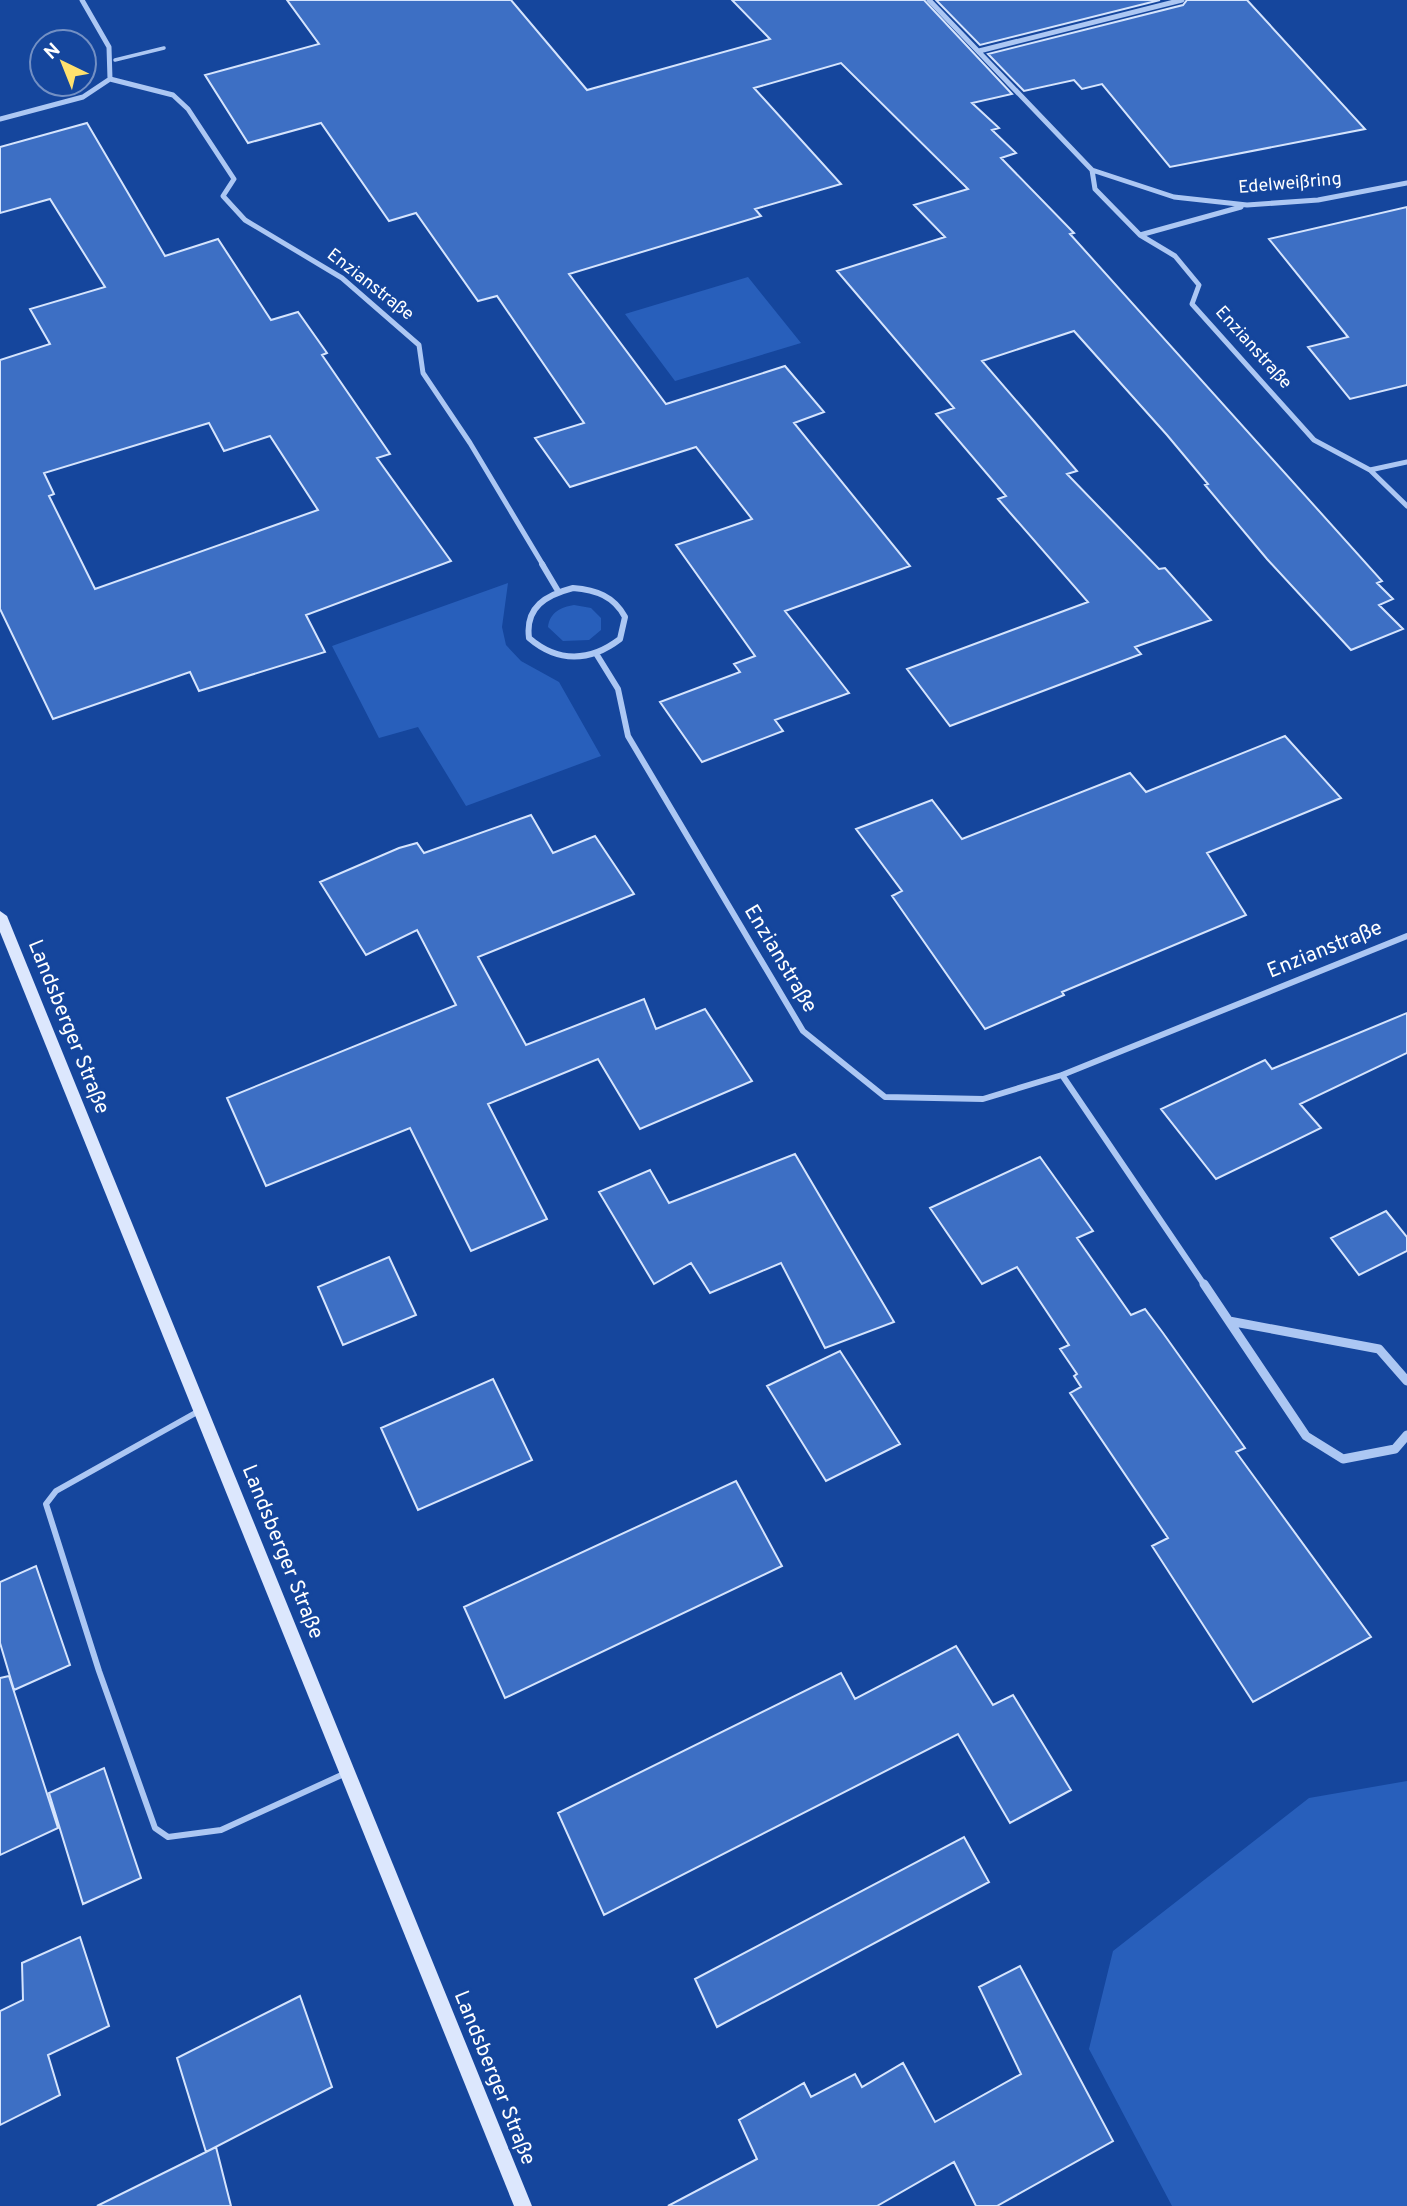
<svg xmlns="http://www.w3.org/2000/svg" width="1407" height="2206" viewBox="0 0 1407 2206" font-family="Overpass,sans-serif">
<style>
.green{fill:#285fbb}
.building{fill:#3d6fc4;stroke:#d5e4fd;stroke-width:2;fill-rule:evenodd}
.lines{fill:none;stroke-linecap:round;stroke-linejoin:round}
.lane-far1{stroke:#acc7f3;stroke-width:3.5}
.lane{stroke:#acc7f3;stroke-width:6}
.street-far2{stroke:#acc7f3;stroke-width:5}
.street-far1{stroke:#acc7f3;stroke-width:6}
.street{stroke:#acc7f3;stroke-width:9}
.secondary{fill:#dce7fd;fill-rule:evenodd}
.labels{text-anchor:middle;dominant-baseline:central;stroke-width:6;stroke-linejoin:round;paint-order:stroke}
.far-street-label{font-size:18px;fill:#fff;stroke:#15469d}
.street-label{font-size:21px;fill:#fff;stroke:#15469d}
</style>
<rect width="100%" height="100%" fill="#15469d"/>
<path class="green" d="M748,277L801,343L675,381L625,314Z
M508,583L502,627L506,645L521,661L559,682L601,756L466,806L418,727L379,738L332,646Z
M574,605L591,608L601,618V630L589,640L563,641L548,627C550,612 561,607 574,605Z
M1407,1781V2206H1172L1089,2049L1113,1951L1309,1798Z"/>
<path class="building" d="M287,0H511L587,90L770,39L732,0H924L1012,94L972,103L999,128L992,130L1016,153L1001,158L1074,233L1070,234L1382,581L1377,583L1393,599L1379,605L1403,629L1351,650L1267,559L1205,485L1208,484L1167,435L1074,331L982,361L1077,471L1067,474L1159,569L1165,568L1211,620L1135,647L1141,654L950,726L907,669L1088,602L998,499L1006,496L936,414L954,408L837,271L945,237L914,205L968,189L841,63L754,88L841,184L755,209L761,216L569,274L666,404L785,366L824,412L794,423L910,566L785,611L849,693L775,720L783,731L702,762L660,702L740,672L734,664L755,656L676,545L752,519L696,447L570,487L535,438L584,423L497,296L478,301L416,213L389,221L321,123L248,143L205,75L319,44Z
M936,0H1160L980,45Z
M1187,0H1247L1365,129L1170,167L1102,84L1082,89L1074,80L1024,91L988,54L1183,5Z
M87,123L165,256L218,239L271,320L298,312L327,353L322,355L390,454L377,458L451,561L306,615L325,652L199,691L190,672L53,719L0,609V360L50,344L30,309L105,287L50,199L0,213V147ZM209,423L224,451L270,436L318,510L95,589L49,496L54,494L44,473Z
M1407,207V385L1350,399L1308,347L1348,337L1269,239Z
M1285,736L1341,798L1207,853L1246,915L1062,992L1064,995L985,1029L892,896L902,891L856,829L932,800L962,839L1130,773L1146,792Z
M531,815L553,853L595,836L634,894L478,957L526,1045L644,999L656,1029L705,1009L752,1081L640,1129L598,1059L488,1104L547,1219L471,1251L410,1128L266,1186L227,1098L456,1005L417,930L366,955L320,882L399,848L417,843L424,853Z
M1407,1013V1053L1300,1104L1321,1128L1216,1179L1161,1109L1265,1060L1272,1069Z
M795,1154L894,1322L825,1348L781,1263L710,1293L691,1263L654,1284L599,1192L650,1170L669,1203Z
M1040,1157L1093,1231L1077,1238L1131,1315L1145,1309L1163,1333L1245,1448L1236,1452L1371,1637L1253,1702L1152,1546L1168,1538L1070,1393L1081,1387L1074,1376L1077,1374L1060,1349L1069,1345L1017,1267L982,1284L930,1208Z
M1386,1211L1407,1237V1251L1359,1275L1331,1238Z
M389,1257L416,1315L343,1345L318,1287Z
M840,1351L900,1444L826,1481L767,1386Z
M493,1379L532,1460L418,1510L381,1428Z
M736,1481L782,1566L505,1698L464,1607Z
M36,1566L70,1665L14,1690L0,1643V1582Z
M956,1646L993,1705L1013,1695L1071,1790L1010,1823L958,1734L604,1915L558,1813L841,1673L855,1699Z
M9,1676L58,1828L0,1855V1678Z
M104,1768L141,1878L83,1904L49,1793Z
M964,1837L989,1882L717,2027L695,1979Z
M80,1937L109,2026L48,2055L60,2095L0,2125V2011L23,2000L22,1963Z
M1020,1966L1113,2141L997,2206H976L954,2162L877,2206H668L757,2159L739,2120L804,2083L811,2097L855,2074L862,2087L903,2063L935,2122L1021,2074L979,1987Z
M300,1996L332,2087L206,2152L177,2058Z
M216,2147L231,2206H97L206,2152Z"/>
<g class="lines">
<path class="lane-far1" d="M115,60L164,48"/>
<path class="lane" d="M199,1411L56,1491L46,1504L99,1671L155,1828L168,1837L221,1830L346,1773"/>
<path class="street-far2" d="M929,0L1092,170L1174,197L1247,205L1318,200L1407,183
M979,51L1182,0
M110,79L173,95L188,109L234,179L223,196L245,220L342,278L419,345L423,373L470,443L543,565
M0,119L83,97L110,79L109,47L82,0
M1092,170L1095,189L1140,235L1241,207
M1140,235L1175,256L1199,285L1192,304L1314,440L1370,470L1407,506
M1370,470L1407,462"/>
<path class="street-far1" d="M542,564L558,591
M573,588C596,590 614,596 625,617L620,639C590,662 558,663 529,638C525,607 546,595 573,588Z
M597,655L618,689L628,736L803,1031L885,1097L983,1099L1062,1075L1407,936
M1062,1075L1205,1286"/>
<path class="street" d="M1204,1284L1306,1436L1343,1459L1395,1449L1407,1435
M1229,1321L1379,1349L1407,1381"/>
<path class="secondary" d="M0,911L7,916L532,2206H514L0,932Z"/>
</g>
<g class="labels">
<g class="far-street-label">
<text transform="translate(1290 184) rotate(-5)">Edelweißring</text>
<text transform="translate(370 285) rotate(38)">Enzianstraße</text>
<text transform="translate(1253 348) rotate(48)">Enzianstraße</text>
</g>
<g class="street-label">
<text transform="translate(1325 950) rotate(-22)">Enzianstraße</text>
<text transform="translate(780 959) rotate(59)">Enzianstraße</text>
<text transform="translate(68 1027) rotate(68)">Landsberger Straße</text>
<text transform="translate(282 1552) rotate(68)">Landsberger Straße</text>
<text transform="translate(494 2078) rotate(68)">Landsberger Straße</text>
</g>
</g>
<g transform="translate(63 63) rotate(317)"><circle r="33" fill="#15469d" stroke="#7390c4" stroke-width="2"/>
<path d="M0-5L12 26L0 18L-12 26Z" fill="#ffe16e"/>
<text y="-10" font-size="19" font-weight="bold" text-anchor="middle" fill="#ffffff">N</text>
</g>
</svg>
